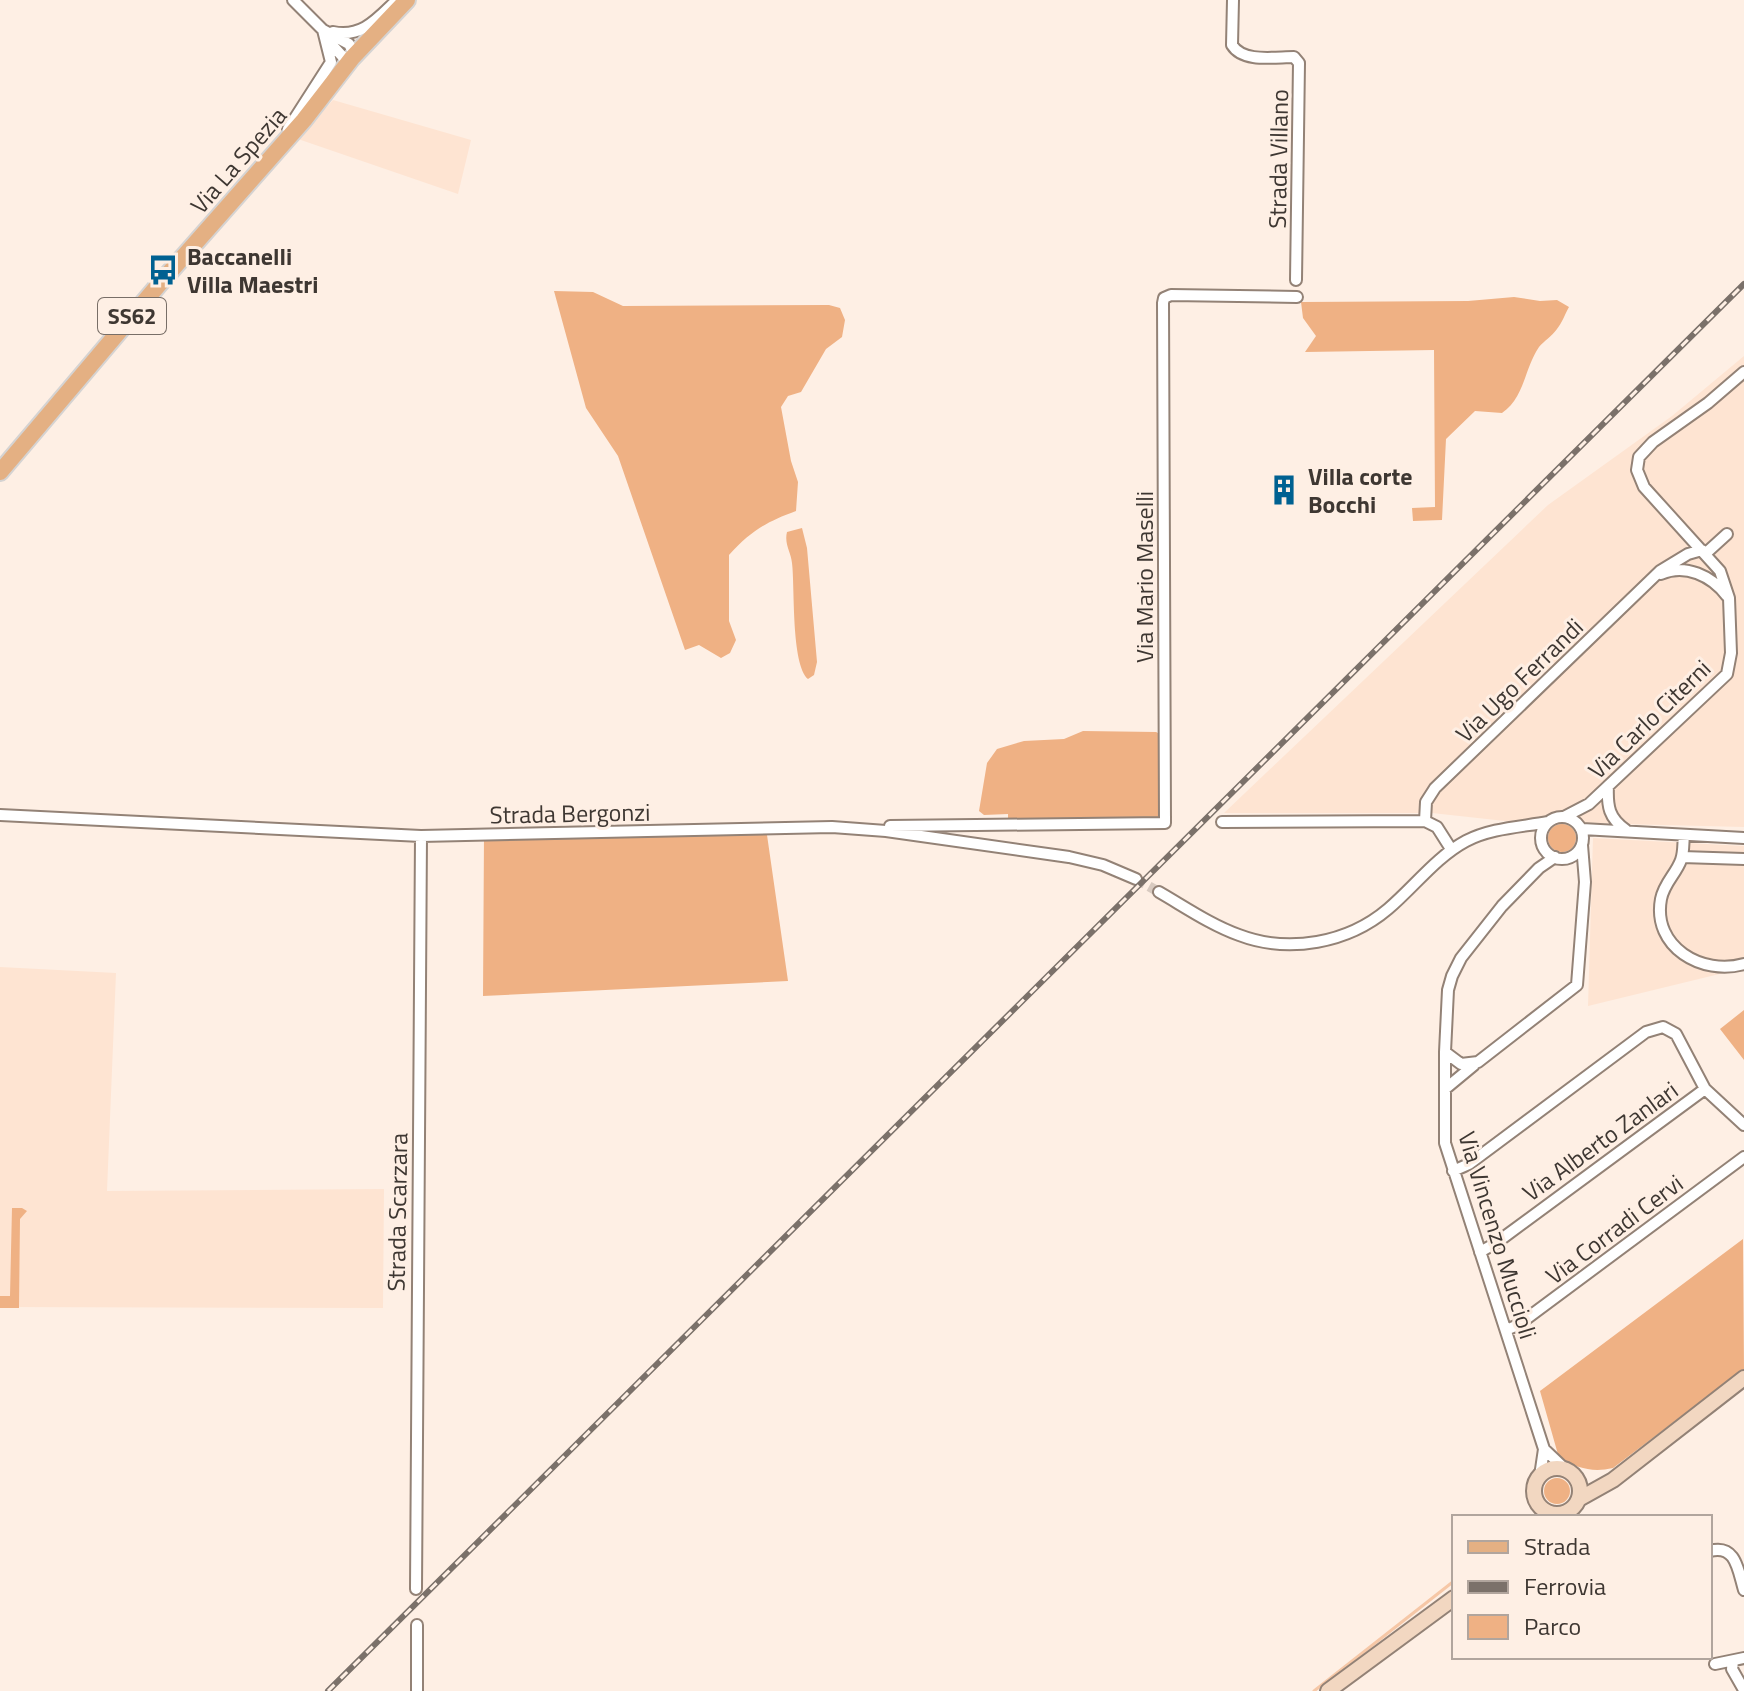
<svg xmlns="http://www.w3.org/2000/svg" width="1744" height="1691" viewBox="0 0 1744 1691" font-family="'Titillium Web',sans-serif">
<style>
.built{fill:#fee4d2}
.green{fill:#efb184}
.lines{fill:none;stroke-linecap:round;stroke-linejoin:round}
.stream{stroke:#f6c7a6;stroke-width:3}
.street-tunnel{stroke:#d8cac0;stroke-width:10;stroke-dasharray:10 5;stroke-linecap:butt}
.street-casing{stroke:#938276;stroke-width:14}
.secondary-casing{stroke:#938276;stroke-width:18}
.primary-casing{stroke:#d5d3d2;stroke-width:20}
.street{stroke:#fff;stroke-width:10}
.secondary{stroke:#f2d7c1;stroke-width:14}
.primary{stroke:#e4b083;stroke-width:16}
.rail-casing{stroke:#7b716a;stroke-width:6}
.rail{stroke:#feefe4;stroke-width:3;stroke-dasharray:9;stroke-linecap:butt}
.labels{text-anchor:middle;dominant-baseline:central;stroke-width:6;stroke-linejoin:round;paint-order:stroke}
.shield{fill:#feefe4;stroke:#786e67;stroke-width:2}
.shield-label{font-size:22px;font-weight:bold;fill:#3e3732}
.street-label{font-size:24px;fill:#3e3732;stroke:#feefe4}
.poi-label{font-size:24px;font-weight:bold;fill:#3e3732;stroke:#feefe4;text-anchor:start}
</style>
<rect width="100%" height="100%" fill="#feefe4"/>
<path class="built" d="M333,100L471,140L458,194L298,139Z
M1744,356V827L1505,821L1432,813H1224L1548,505L1672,416Z
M1593,838L1744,846V968L1588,1006Z
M0,967L116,973L107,1191L384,1189L383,1308L0,1307Z"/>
<path class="green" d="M554,291L593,292L623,306L829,305L840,308L845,320L842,337L826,349L801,392L788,396L781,407L791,461L798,482L796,511C766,522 751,531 729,555V621L736,640L730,653L721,658L699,645L685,650L618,456L586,408Z
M1514,297L1540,301L1557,300L1569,307C1565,314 1562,323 1557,329C1552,336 1544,341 1539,347C1524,369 1525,397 1502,413L1475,411L1446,439L1442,520L1413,521L1412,508L1435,507L1434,350L1305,352L1316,336L1303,318L1301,302L1468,301Z
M802,528L807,548L817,662L814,675L808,679C791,664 795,587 792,563C791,552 784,544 787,532Z
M1083,731L1156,732L1162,735V820L1008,821V814L984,815L979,811L987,763L997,749L1024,741L1064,739Z
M1548 838a14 14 0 1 1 28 0a14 14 0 1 1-28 0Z
M766,828L788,981L483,996L484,835Z
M1744,1010V1060L1720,1029Z
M12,1208H22L27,1211L20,1219L19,1308H0V1296H10Z
M1743,1239L1744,1369L1613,1468C1592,1473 1578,1468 1559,1458L1540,1391Z
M1544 1491a13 13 0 1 1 26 0a13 13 0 1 1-26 0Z"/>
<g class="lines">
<path class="stream" d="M1314,1691L1454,1581"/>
<path class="street-tunnel" d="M1136,879L1159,892"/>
<g class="street-casing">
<path id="street" d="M293,0L323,30L349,44L353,52L352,58L343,57L331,44
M1233,0L1232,45C1243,63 1275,57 1294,57L1299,63L1296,280
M333,32C362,38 377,19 397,0
M288,129L331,62L323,30
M1705,554L1727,534
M1661,574C1685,563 1712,576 1727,596
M1608,786C1607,807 1609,818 1626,830
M0,815L421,836L832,827L886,831L1069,857L1103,865L1136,879
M1564,817L1589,804L1727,674L1731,653L1729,598L1720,571L1644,487L1637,470L1639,457L1653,442L1708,403L1744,372
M1541 838a21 21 0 1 1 42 0a21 21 0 1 1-42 0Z
M1425,821L1426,802L1435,788L1660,571L1688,554L1702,550
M1222,822L1425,821L1437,827L1451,849
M890,826L1165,823L1163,303L1164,298L1171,295L1297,297
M1582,829L1744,838
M1684,835C1683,843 1684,852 1681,860C1676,874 1664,883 1661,899C1652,947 1702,976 1744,964
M1682,857L1744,859
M1159,892C1185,907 1211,925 1239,935C1289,954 1348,943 1388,909C1414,887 1436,857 1466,841C1491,828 1521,827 1548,822
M1445,1052L1461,1064L1478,1062L1577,985L1585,882L1582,845
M1445,1089L1474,1065
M1453,1171L1469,1164L1646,1032L1663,1027L1676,1034L1705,1089L1744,1125
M1480,1252L1496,1243L1705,1089
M1506,1330L1518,1325L1744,1157
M1544,1449L1445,1143V1052L1448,990L1452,976L1461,958L1502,906L1539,868L1555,857
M1540,1476L1544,1449L1565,1469
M1710,1551C1736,1544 1738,1570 1744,1590
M416,1589L421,836
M417,1625V1691
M1733,1662L1732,1669L1744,1690
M1715,1664L1744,1658"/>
</g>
<g class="secondary-casing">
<path id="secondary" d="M1534 1491a23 23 0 1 1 46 0a23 23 0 1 1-46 0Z
M1579,1499L1613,1480L1744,1378
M1328,1691L1454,1598"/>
</g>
<g class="primary-casing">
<path id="primary" d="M0,472L161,282L304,120L352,58L407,0"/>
</g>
<use href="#street" class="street"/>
<use href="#secondary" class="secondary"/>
<use href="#primary" class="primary"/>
<g class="rail-casing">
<path id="rail" d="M328,1691L1744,284"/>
</g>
<use href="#rail" class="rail"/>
</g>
<defs>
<g id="bus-bare" transform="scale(2.4)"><path d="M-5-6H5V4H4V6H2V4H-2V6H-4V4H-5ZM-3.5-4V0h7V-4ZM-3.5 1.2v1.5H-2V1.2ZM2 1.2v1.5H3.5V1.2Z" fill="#006191" stroke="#feefe4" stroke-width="2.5" paint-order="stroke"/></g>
<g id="building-bare" transform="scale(2.4)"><path d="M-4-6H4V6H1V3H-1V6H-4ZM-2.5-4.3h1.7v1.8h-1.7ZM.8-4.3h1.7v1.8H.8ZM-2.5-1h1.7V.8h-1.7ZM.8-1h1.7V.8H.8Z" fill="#006191" stroke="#feefe4" stroke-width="2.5" paint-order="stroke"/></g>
</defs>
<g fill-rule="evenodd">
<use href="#bus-bare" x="163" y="270"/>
<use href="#building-bare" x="1284" y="490"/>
</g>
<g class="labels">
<rect class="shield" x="98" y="298" width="68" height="36" rx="6"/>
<g class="shield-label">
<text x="132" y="316">SS62</text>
</g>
<g class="street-label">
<text transform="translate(1278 159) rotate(-89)">Strada Villano</text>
<text transform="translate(238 160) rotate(-49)">Via La Spezia</text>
<text transform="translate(1144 577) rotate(-90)">Via Mario Maselli</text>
<text transform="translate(1519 680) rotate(-44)">Via Ugo Ferrandi</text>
<text transform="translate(1649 719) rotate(-44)">Via Carlo Citerni</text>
<text transform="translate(570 813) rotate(-1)">Strada Bergonzi</text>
<text transform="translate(1600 1141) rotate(-36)">Via Alberto Zanlari</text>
<text transform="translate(397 1212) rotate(-89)">Strada Scarzara</text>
<text transform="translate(1614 1229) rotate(-37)">Via Corradi Cervi</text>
<text transform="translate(1498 1235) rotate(73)">Via Vincenzo Muccioli</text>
</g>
<g class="poi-label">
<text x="187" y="256">Baccanelli<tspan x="187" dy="28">Villa Maestri</tspan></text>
<text x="1308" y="476">Villa corte<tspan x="1308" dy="28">Bocchi</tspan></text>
</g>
</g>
<rect x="1452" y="1515" width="260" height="144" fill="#feefe4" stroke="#b1a59d" stroke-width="2"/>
<rect x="1468" y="1541" width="40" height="12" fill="#e4b083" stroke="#b1a59d" stroke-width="2"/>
<text x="1524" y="1555" font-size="24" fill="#3e3732">Strada</text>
<rect x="1468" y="1581" width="40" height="12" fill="#7b716a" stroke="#b1a59d" stroke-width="2"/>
<text x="1524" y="1595" font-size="24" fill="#3e3732">Ferrovia</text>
<rect x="1468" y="1615" width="40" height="24" fill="#efb184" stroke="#b1a59d" stroke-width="2"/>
<text x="1524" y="1635" font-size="24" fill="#3e3732">Parco</text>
</svg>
